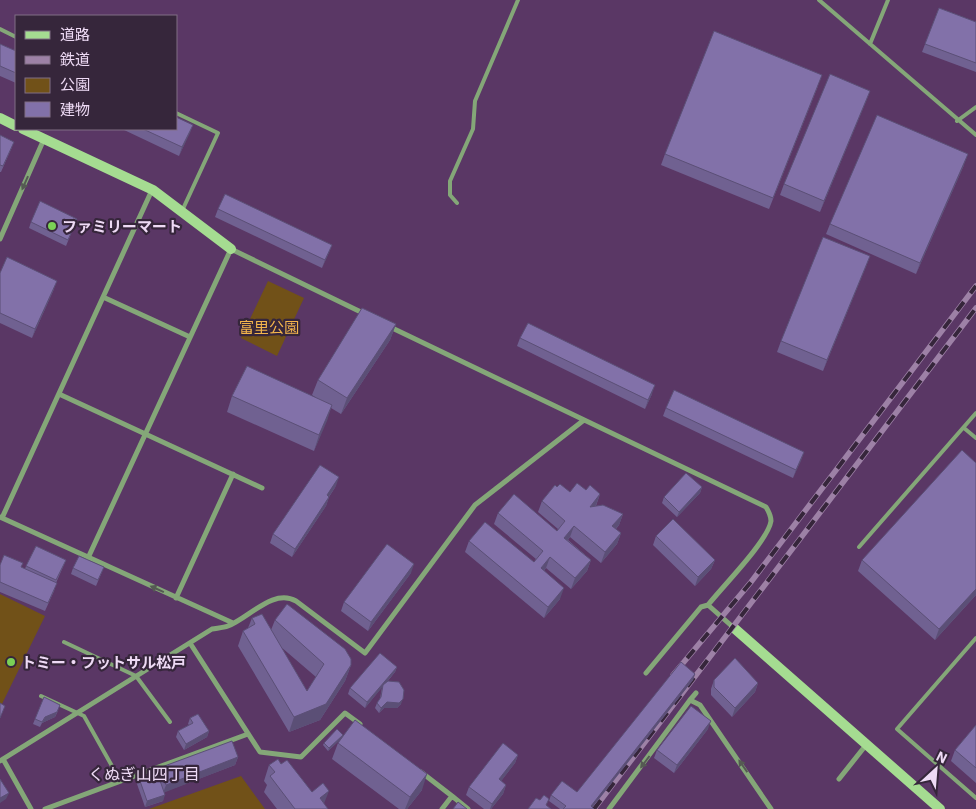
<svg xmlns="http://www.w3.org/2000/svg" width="976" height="809" viewBox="0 0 976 809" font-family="'IBM Plex Sans','Noto Sans JP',sans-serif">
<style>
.green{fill:#715118}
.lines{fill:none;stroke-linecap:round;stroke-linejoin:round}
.lane{stroke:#84a778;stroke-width:4}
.street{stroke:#84a778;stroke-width:5}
.secondary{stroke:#a5dc91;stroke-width:10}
.rail-casing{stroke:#9d81a6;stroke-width:5.5}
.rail{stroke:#36263b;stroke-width:4;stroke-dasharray:11;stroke-linecap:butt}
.wall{fill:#706191;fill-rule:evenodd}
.shaded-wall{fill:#5b4f76}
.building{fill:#8271a9;stroke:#5b4f76}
.oneway{fill:#555a53}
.poi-dot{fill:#7ad156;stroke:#36263b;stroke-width:2}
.labels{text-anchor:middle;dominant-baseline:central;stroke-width:4.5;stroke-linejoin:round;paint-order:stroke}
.poi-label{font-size:15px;font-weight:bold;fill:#eedaf5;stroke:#36263b;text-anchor:start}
.park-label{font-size:15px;fill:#f3b54c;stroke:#36263b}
.neighbourhood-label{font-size:16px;fill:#eedaf5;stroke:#36263b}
</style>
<rect width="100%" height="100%" fill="#5a3765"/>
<path class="green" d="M268,281L304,298L277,356L241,338Z
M0,594L45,616L0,708Z
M241,776L265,809H149Z"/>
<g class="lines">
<path class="lane" d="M819,0L976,135
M0,29L16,37
M870,44L888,0
M176,113L218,133L182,211
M957,121L976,107
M457,203L450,195V181L473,129L475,101L518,0
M964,428L976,438
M859,547L976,413
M976,638L897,729L976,798
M64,642L136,676L170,722
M41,696L84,716L117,775"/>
<path class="street" d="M0,239L44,139
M103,297L190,337
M388,326L766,507C769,512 771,516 771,521C768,541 722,587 708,605L734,628
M59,394L262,488
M0,517L233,623
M2,518L152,190
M88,558L231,249L365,314
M176,598L233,474
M190,643L260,752L301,757L345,713L360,724
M646,673L701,607L708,605
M690,700L696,693
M3,759L31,809
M0,761L212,629C217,628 223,628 228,626C249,618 273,588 296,601L365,653L475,505L584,420
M421,772L452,796L442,809
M839,779L866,745
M452,796L468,809
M45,809L248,734
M609,809L690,700L700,705L771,809"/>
<path class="secondary" d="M0,118L16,126
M23,129L153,190L231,249
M734,628L940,809"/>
<g class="rail-casing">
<path id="rail" d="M673,675L751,582L976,286
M594,809L976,308"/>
</g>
<use href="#rail" class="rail"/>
</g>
<path class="wall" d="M939,8L976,22V72L922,52Z
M0,44L16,51V83L0,76Z
M818,86L769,209L661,165L665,154Z
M870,91L820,212L780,195L784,184Z
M193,125L179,156L122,129H176Z
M0,135L12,147L1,172H0Z
M964,165L916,274L826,234L830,224Z
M218,209L332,245L322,268L215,217Z
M77,219L66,246L29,228L31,222Z
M870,256L823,371L777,352L781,341Z
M0,273L54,289L32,338L0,323Z
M396,324L390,340L341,414L331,408L314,451L227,412L232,396L315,397L312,395L318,380Z
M520,338L652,394L645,409L517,346Z
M666,408L804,452L793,478L663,416Z
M336,486L329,497L326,506L292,557L270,543L273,534Z
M557,487L570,492L586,490L600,494L596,506L623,514L619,525L616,529L621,533L617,544L601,563L570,537L568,540L591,560L587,571L571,589L546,568L544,571L560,599L544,618L465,552L469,541L534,562L536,559L494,524L498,513L557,531L558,529L538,512L542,501Z
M702,487L700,493L677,517L662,503L664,497Z
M656,536L715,560L711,569L695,586L653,545Z
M66,560L56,583L54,591L45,611L0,592V565L21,567L25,569L26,566Z
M862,560L976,595L935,640L858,571Z
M104,567L96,586L71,574L73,568Z
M411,573L368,631L341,611L344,602Z
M252,618L271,630L275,620L351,665L345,681L320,720L289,732L238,646L243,631L248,628ZM281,647L316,677L307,691Z
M397,667L395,672L387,682L401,704L397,708H384L379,713L375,708L377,703L380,699L382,687L365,708L348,694L350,688Z
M695,674L693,680L592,808L594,809H560L549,801L551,795L577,792Z
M714,680L758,683L755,692L732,717L711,695V689Z
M58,711L55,717L42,723L40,727L33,724L35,719Z
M190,718L209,731L207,737L184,750L176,737L178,731L189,725L188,724Z
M976,725V783L951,761L955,750Z
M708,729L674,773L654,758L657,750Z
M343,735L342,738L328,751L323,745L324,743Z
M338,743L422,790L407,809H399L332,759Z
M518,755L515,763L501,781L506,785L503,794L491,809H484L466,795L469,787Z
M238,757L235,765L164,792L163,801L145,807L137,784L139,778L157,773L159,768Z
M281,764L324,804L328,809H277L264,792L267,785L264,781L269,765Z"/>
<path class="shaded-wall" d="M870,91L866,102L820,212L824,201Z
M193,125L190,133L179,156L182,147Z
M968,154L964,165L916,274L920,263Z
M332,245L329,253L322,268L325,260Z
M870,256L866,267L823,371L827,360Z
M57,281L54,289L32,338L35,329Z
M396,324L390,340L341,414L347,398Z
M655,385L652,394L645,409L648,400Z
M332,405L327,421L314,451L319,435Z
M804,452L801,461L793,478L796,470Z
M339,477L336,486L324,504L327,495Z
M702,487L700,493L677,517L679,512Z
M600,494L596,505L586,518L590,507Z
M329,497L326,506L292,557L295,549Z
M623,514L619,525L608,537L612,526Z
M574,526L570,537L560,549L564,538Z
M621,533L617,544L601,563L605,552Z
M550,557L546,568L537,579L541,568Z
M591,560L587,571L571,589L575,578Z
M715,560L711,569L695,586L698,577Z
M414,564L411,573L368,631L371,622Z
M564,588L560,599L544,618L548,607Z
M976,589V595L935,640L939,629Z
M351,665L345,681L320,720L289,732L294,717Z
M397,667L395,672L365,708L367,702Z
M695,674L693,680L591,809V806Z
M758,683L755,692L732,717L735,708Z
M403,699L401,704L397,708H384L379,713L381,708L387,702Z
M60,705L55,717L42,723L40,727L45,717Z
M711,721L708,729L674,773L677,765Z
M209,731L207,737L184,750L186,744Z
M343,735L342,738L328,751L329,748Z
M518,755L515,763L496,788L499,779Z
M238,757L235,765L163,793L166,785Z
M427,774L422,790L407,809H405L410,797Z
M506,785L503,794L491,809H490L492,804Z
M329,791L323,806L320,798Z
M9,793L6,799L0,803V798Z
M165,795L163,801L145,807L147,801Z"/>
<path class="building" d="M939,8L976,22V63L925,44Z
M714,31L822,75L773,198L665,154Z
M0,44L16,51V73L0,66Z
M830,74L870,91L824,201L784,184Z
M877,115L968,154L920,263L830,224Z
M176,117L193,125L182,147L143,129H176Z
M0,135L14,142L3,166L0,165Z
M225,194L332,245L325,260L218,209Z
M40,201L77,219L68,240L31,222Z
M823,237L870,256L827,360L781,341Z
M7,257L57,281L35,329L0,313V273Z
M362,308L396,324L347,398L318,380Z
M528,323L655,385L648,400L520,338Z
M247,366L332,405L319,435L232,396Z
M674,390L804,452L796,470L666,408Z
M962,450L976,463V589L939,629L862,560Z
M320,465L339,477L327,495L329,497L295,549L273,534Z
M686,473L702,487L679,512L664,497Z
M577,483L586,490L590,485L600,494L590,507L603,505L623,514L612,526L621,533L605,552L574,526L564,538L591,560L575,578L550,557L541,568L564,588L548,607L469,541L485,522L534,562L543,551L498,513L514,494L557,531L565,521L542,501L555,485L557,487L560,484L570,492Z
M673,519L715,560L698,577L656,536Z
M387,544L414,564L371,622L344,602Z
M36,546L66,560L56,580L26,566Z
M4,555L23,563L21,567L57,583L48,603L0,582V565Z
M79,556L104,567L98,580L73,568Z
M287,604L345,649L351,659V665L326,704L294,717L243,631L255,624L252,618L262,614L307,691L324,664L275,620Z
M380,653L397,667L367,702L350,688Z
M735,658L758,683L735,708L714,687V680Z
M681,662L695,674L591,806L594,809H563L566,806L551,795L562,781L577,792Z
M388,681L399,682L404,690L403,699L399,703L387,702L381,708L377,703L381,697L383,685Z
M44,697L60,705L57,712L45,717L42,722L35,719Z
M0,703L5,706L0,718Z
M691,706L711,721L677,765L657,750Z
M198,714L209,731L186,744L178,731L193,723L190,718Z
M355,720L427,774L410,797L338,743Z
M976,725V768L955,750Z
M337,729L343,735L329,748L324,743Z
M232,741L238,757L166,785L159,768Z
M503,743L518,755L499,779L506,785L492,804L469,787Z
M278,759L281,764L287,760L312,792L323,783L329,791L320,798L328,809H295L270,776L275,772L269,765Z
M157,772L165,795L147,801L139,778Z
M0,779L9,793L0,798Z
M544,795L549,799L546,805L551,809H528L536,798L540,800Z
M458,802L467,809H453Z"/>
<defs><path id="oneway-solid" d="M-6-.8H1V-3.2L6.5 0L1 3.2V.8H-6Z" transform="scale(1.25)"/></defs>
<g class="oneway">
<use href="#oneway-solid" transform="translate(25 183) rotate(114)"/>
<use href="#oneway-solid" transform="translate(157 589) rotate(-156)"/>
<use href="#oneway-solid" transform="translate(645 762) rotate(127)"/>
<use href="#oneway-solid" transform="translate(743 766) rotate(-125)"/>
</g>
<g class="poi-dot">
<circle cx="52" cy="226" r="5"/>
<circle cx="11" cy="662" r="5"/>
</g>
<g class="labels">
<g class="poi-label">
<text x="62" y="226">ファミリーマート</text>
<text x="21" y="662">トミー・フットサル松戸</text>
</g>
<g class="park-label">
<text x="269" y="327">富里公園</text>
</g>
<g class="neighbourhood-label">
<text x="144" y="774">くぬぎ山四丁目</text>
</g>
</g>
<rect x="15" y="15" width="162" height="115" fill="#36263b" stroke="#806e85"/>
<rect x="25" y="31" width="25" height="8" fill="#a5dc91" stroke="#806e85"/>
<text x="60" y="40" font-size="15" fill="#eedaf5">道路</text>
<rect x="25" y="56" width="25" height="8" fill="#9d81a6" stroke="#806e85"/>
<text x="60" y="65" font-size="15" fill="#eedaf5">鉄道</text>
<rect x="25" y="78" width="25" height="15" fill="#715118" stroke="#806e85"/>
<text x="60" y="90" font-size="15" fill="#eedaf5">公園</text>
<rect x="25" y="102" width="25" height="15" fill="#8271a9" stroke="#806e85"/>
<text x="60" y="115" font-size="15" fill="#eedaf5">建物</text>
<g transform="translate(936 769) rotate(26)" stroke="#36263b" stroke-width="4" paint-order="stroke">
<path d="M0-4L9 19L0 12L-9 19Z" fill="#eedaf5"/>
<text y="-8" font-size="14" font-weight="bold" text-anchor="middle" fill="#eedaf5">N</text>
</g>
</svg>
